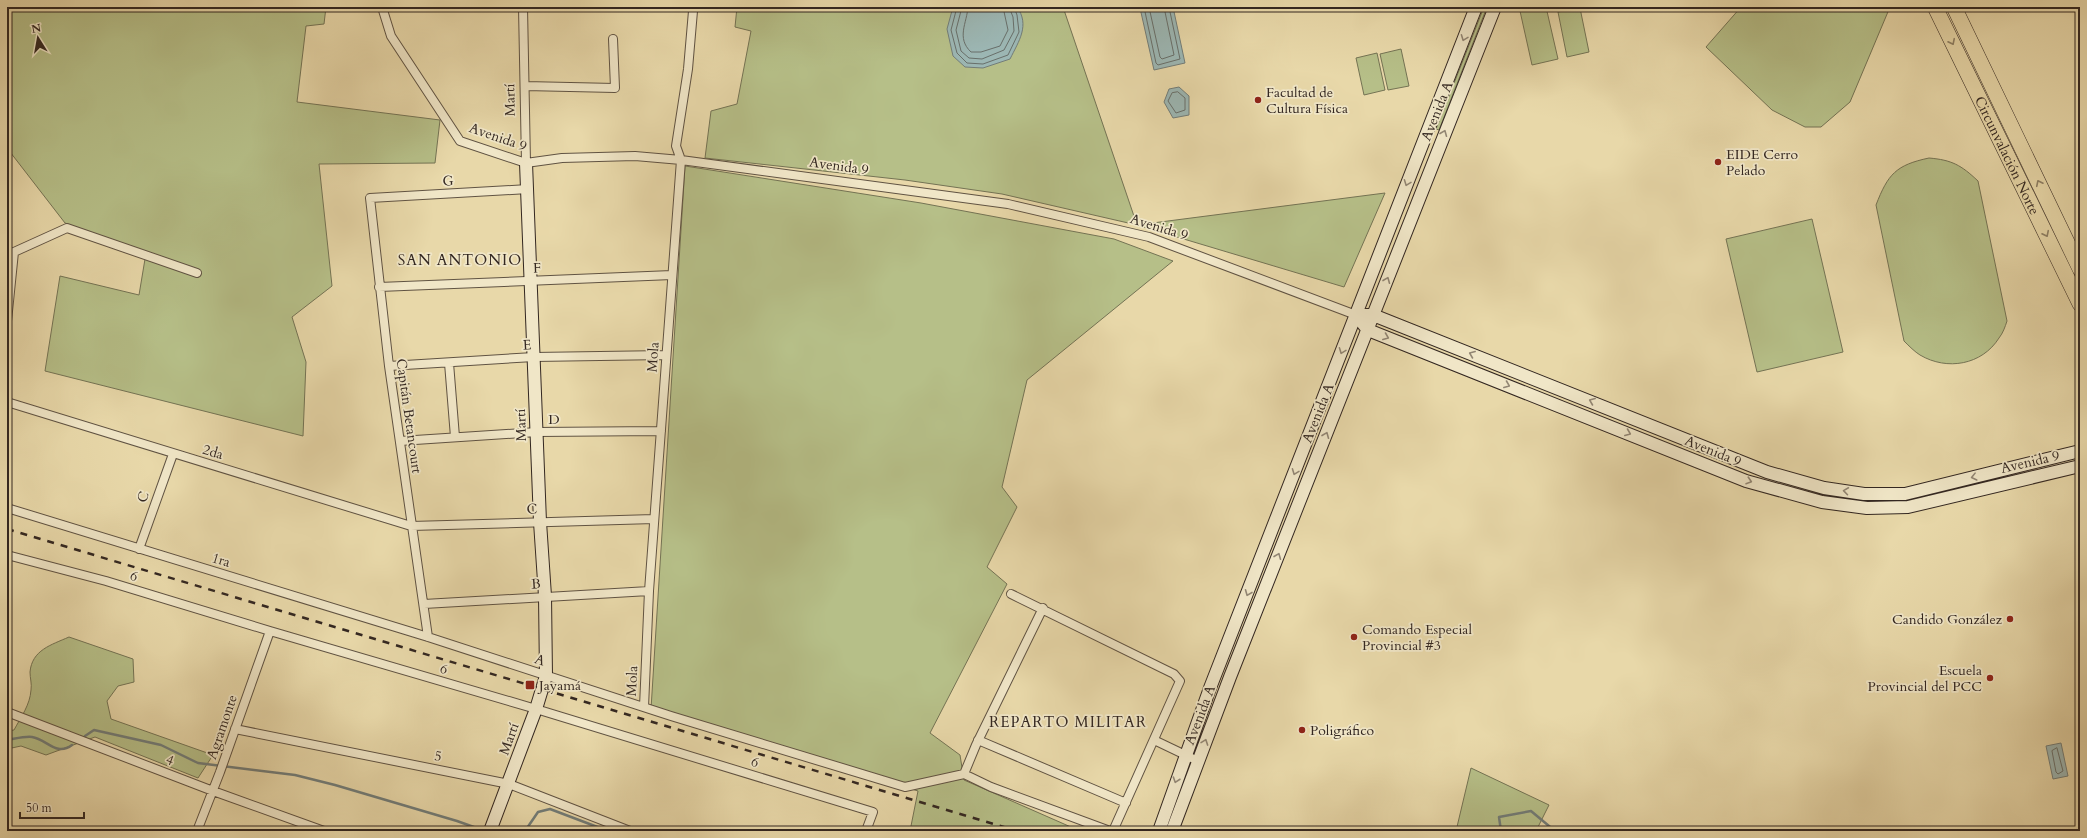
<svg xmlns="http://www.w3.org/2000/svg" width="2087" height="838" viewBox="0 0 2087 838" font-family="Cardo,serif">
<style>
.green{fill:#b6bf88;stroke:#747354}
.water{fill:#9cb7b4;stroke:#727d79}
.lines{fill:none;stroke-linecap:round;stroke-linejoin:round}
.shore{stroke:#686f6a;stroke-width:1}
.stream{stroke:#727d79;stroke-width:2.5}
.street-casing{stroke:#605343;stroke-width:10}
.secondary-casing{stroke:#332721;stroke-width:14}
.highway-casing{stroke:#332721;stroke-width:16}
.street{stroke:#f0e6c7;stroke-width:8}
.secondary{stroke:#f0e6c7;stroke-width:12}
.highway{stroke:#e8d8a9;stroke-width:15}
.rail{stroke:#332721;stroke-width:2.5;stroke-dasharray:7 7;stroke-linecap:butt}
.oneway{stroke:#928674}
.oneway2{stroke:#8e8065}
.poi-dot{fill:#8f2418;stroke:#f0e6c7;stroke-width:1.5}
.labels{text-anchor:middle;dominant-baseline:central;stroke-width:3.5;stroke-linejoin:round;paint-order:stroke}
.poi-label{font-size:14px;fill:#332721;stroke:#f0e6c7;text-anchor:start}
.street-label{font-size:14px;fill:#332721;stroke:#f0e6c7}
.neighbourhood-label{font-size:15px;letter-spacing:1px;fill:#332721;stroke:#f0e6c7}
</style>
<rect width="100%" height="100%" fill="#e8d8a9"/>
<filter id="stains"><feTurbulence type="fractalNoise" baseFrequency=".005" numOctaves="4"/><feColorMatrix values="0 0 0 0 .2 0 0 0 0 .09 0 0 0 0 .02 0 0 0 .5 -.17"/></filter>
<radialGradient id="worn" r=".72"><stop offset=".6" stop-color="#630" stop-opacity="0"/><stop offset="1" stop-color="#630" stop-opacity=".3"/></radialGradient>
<path class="green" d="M7,7H326L324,24L306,26L297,102L440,120L435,163L319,164L332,286L292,317L306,362L303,436L45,371L60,276L139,295L146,253L65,223L7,148Z
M737,7H1063L1137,225L1385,193L1344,287L1137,225L1002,194L905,180L705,158L711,111L737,104L751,31L735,27Z
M1484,7H1487L1439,130L1436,129Z
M1538,7H1546L1558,59L1532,65L1520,11Z
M1741,7H1890L1850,102L1821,127H1805L1772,110L1706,47Z
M1580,8L1589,52L1567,57L1558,12Z
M1401,49L1409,86L1388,90L1380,54Z
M1377,53L1385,90L1364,95L1356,58Z
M1929,158C1952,160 1961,165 1978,181L2007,321C2005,327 2003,333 1999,338C1982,365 1947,371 1920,355C1915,352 1909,346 1904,341L1876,205C1888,174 1896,165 1929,158Z
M685,166L921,203L1114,239L1173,261L1027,380L1002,487L1017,507L987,567L1007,584L930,733L960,755L964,780L1080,831H910L918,791L651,709Z
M1812,219L1843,352L1757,372L1726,239Z
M69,637L133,659L134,682L118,686L107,701L111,719L213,755L198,778L95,737L46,755L21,746L7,749V731L14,730C21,717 30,705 31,690C32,684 30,678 30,672C32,650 51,645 69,637Z
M1471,768L1549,805L1536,831H1456Z"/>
<path class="water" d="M953,7H1017C1030,25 1019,41 1010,59L983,68L965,67L953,56L947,29Z
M1145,7H1173L1185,63L1154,70L1140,8Z
M1179,87L1189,96V115L1173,118L1164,102L1169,89Z
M2061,743L2068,776L2053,779L2046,746Z"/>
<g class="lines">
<path class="shore" d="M957,7L951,30L957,53L967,63L983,64L1008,55L1019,32L1017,15L1014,7
M962,7L956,30L961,51L969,58L982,59L1004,50L1014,31L1013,17L1009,7
M968,7C967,23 956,38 971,52H981L1000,46L1008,30L1003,7
M1144,7L1156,63L1158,65L1180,59L1169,7
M1149,7L1160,57L1162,59L1174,55L1164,7
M1178,92L1185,98V110L1176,113L1168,101L1172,93Z
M2057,748L2063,771L2058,774L2056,772L2052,751Z"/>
<path class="stream" d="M85,736L94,730L161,745L198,763L295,775L335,785L457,821L485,831
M7,740C14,739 25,736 32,737C47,739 56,757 72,745
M525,831L538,812L550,809L608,831
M1501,831L1499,817L1531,811L1555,831"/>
<g class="street-casing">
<path id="street" d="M382,7L391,36L460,141L526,163L562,158L635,156L681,160L1008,204L1149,237L1356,315
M523,7L526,163
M525,86L615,88L613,39
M14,252L67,228L197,273
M379,287L672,275
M7,321L14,252
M449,363L455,437
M389,366L534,357L666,355
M7,402L411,526L654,519
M400,441L537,432L661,431
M7,508L428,637L671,716L905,787L964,774L991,787L1110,831
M139,549L173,454
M7,555L106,581L270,631L536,709L873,812L866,831
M1011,594L1174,674L1180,681L1113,831
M424,604L649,591
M428,637L389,366L370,198L528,189
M644,707L649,591L681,160L676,146L688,69L693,11
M7,712L213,791L324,831
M235,729L509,784L630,831
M978,740L1126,803
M1154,740L1198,761
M964,774L976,745L1043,608
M197,831L220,772L270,631"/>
</g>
<g class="secondary-casing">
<path id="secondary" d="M1365,315H1373L1767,472L1824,488L1864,494H1905L2080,451
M1363,324L1368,330L1746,481L1822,502L1867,508L1908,507L2080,466
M490,831L536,709L546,676L545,596L540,522L526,163
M1159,831L1210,688L1476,7
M1172,831L1230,677L1495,7"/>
</g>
<g class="highway-casing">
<g id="highway">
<path id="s1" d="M1935,7L2080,304"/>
<path d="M1954,7L2080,269"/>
</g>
</g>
<use href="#street" class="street"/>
<use href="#secondary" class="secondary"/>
<use href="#highway" class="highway"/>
<path class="rail" d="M7,529L1017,831"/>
</g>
<defs><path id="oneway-chevron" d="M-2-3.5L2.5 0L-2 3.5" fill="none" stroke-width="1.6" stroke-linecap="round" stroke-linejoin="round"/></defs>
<g class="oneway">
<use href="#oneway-chevron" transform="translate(1464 38) rotate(111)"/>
<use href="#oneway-chevron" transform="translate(1444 133) rotate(-68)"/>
<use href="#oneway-chevron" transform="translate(1407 183) rotate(111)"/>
<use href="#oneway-chevron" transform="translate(1387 280) rotate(-68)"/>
<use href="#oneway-chevron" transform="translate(1386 337) rotate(22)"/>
<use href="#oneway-chevron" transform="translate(1342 351) rotate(111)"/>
<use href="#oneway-chevron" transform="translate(1472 354) rotate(-158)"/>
<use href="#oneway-chevron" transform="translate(1507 385) rotate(22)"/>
<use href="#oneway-chevron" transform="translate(1592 401) rotate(-158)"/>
<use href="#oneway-chevron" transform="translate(1628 433) rotate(22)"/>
<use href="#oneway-chevron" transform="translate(1326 435) rotate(-68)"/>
<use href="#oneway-chevron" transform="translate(1295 472) rotate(111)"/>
<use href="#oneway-chevron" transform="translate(1974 477) rotate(166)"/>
<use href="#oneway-chevron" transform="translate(1749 481) rotate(18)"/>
<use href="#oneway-chevron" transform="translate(1846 491) rotate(-172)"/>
<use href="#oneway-chevron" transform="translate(1278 556) rotate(-68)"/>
<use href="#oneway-chevron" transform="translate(1248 593) rotate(112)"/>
<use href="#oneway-chevron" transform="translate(1205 742) rotate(-70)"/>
<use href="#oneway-chevron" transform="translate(1176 780) rotate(109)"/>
</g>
<g class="oneway2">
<use href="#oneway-chevron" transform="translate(1952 42) rotate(64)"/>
<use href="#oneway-chevron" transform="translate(2039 183) rotate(-116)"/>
<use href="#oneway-chevron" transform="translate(2046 234) rotate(64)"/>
</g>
<g class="poi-dot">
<circle cx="1258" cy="100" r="4"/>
<circle cx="1718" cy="162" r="4"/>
<circle cx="2010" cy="619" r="4"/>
<circle cx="1354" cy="637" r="4"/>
<circle cx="1990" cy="678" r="4"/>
<rect x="525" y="680" width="10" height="10" rx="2"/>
<circle cx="1302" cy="730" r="4"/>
</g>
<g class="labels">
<g class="poi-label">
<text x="1266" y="92">Facultad de<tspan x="1266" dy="16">Cultura Física</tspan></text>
<text x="1726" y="154">EIDE Cerro<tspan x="1726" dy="16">Pelado</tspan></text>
<text x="2002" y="619" text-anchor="end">Candido González</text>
<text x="1362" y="629">Comando Especial<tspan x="1362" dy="16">Provincial #3</tspan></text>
<text x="1982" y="670" text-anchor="end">Escuela<tspan x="1982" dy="16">Provincial del PCC</tspan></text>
<text x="539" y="685">Jayamá</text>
<text x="1310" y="730">Poligráfico</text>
</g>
<g class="street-label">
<text transform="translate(510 100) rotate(-91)">Martí</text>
<text transform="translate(1437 111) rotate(-68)">Avenida A</text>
<text transform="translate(498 137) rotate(19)">Avenida 9</text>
<text stroke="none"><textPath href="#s1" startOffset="165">Circunvalación Norte</textPath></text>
<text transform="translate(839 166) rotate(8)">Avenida 9</text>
<text transform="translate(448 181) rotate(-3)">G</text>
<text transform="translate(1159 227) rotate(17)">Avenida 9</text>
<text transform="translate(537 268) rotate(-2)">F</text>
<text transform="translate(527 345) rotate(-3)">E</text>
<text transform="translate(653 357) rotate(-86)">Mola</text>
<text transform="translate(1318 413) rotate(-68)">Avenida A</text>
<text transform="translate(409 416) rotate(82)">Capitán Betancourt</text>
<text x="554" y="419">D</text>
<text transform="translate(521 425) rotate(-92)">Martí</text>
<text transform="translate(1713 451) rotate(22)">Avenida 9</text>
<text transform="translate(213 452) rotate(17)">2da</text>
<text transform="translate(2030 462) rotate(-13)">Avenida 9</text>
<text transform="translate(143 497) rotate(-70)">C</text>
<text transform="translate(532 509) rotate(-2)">C</text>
<text transform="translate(221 560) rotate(17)">1ra</text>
<text transform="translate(134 576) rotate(17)">6</text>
<text transform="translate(536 584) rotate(-4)">B</text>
<text transform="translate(540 660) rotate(18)">A</text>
<text transform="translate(444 669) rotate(16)">6</text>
<text transform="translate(632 681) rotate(-87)">Mola</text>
<text transform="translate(1200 715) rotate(-69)">Avenida A</text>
<text transform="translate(222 727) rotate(-71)">Agramonte</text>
<text transform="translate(509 739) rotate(-70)">Martí</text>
<text transform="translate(438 756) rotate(11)">5</text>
<text transform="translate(170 760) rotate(21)">4</text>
<text transform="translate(755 762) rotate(17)">6</text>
</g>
<g class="neighbourhood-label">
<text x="460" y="260">SAN ANTONIO</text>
<text x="1068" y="722">REPARTO MILITAR</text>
</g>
</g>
<rect width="2087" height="838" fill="none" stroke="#e8d8a9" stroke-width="24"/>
<rect x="8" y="8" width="2071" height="822" fill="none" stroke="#332721" stroke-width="2"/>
<rect x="12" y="12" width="2063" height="814" fill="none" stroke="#332721"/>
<g transform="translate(38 38) rotate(349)" stroke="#f0e6c7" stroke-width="3" paint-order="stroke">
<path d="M0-3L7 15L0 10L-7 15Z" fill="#332721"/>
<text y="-6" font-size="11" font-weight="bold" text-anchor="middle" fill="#332721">N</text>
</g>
<path d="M20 812v6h64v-6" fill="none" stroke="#332721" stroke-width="2"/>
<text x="26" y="812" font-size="12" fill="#332721" stroke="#f0e6c7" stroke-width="3" paint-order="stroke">50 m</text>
<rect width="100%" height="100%" filter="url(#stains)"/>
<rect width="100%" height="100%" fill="url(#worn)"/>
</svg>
